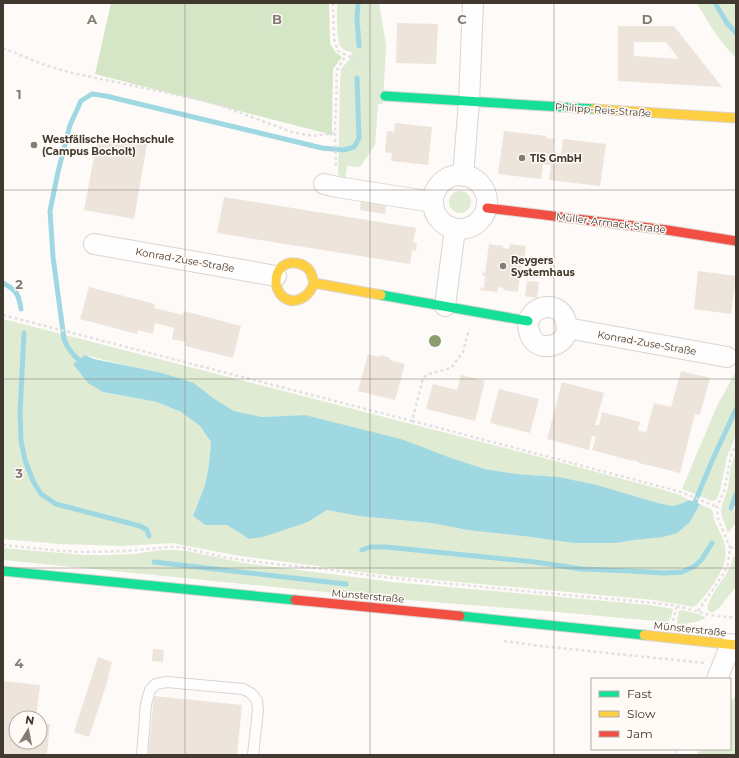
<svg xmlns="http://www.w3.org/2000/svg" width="739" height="758" viewBox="0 0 739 758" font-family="Montserrat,sans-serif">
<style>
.green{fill:#dfecd3}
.forest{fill:#d5e6c6}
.water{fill:#a0d8e2}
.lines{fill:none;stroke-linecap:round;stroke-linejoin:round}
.stream{stroke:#a0d8e2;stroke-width:5}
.building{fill:#ede4dc;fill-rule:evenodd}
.lane-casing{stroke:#dbd4cf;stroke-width:12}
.street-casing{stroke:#dbd4cf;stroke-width:22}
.fast-casing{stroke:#dbd4cf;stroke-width:11}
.slow-casing{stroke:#dbd4cf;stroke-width:11}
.jam-casing{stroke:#dbd4cf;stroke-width:11}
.path{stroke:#e2e0e0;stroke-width:2.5;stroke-dasharray:3 3;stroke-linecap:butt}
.lane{stroke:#fffefe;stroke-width:10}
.street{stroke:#fffefe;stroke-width:20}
.fast{stroke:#16e098;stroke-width:9}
.slow{stroke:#ffcf43;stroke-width:9}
.jam{stroke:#f24e42;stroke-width:9}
.tree{fill:#8c9e70}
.grid{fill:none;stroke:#837c75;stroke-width:1;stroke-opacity:0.55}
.poi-dot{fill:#837c75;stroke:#fffaf6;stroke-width:1.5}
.labels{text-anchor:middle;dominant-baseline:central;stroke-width:3;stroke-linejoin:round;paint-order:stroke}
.street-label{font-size:10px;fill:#41382f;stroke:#fffaf6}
.poi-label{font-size:10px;font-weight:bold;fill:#41382f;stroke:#fffaf6;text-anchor:start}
.grid-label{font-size:13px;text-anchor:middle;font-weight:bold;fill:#837c75;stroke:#fffaf6;stroke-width:3;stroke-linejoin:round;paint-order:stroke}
</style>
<rect width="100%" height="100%" fill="#fdfaf8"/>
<path class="green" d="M337,3H379L386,45L383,104H378L375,145L360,167L347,166L345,181H343L338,174L340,81L341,69L349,60L352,52C348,51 344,51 341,47C336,41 337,12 337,3Z
M697,3H736V58C719,41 709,24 697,3Z
M449 202a11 11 0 1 1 22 0a11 11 0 1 1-22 0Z
M3,319L563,463L660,489L680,495L689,500L680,504L673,506L658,503L597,485L559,477L517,474L485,469L451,458L305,415L262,417L234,411L213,398L194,383L85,355L73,364L103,392L157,402L181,412L200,426L211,442L209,465L205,485L193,516L205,525H227L249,539L308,522L327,510L358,516L431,523L467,530L531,537L573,543H617L634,540L690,522L700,504L712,510C714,514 713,518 715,522C717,528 721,533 723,539C730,557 722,571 712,586C706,594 701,602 693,607L654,600L393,576L240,556L172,543L122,546L59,544L3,539Z
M736,371V435L727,457L720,491L716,500L712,501L682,489L717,406Z
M736,451V501L733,509L736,511V523L728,533L722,517L721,509L728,487L731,466Z
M3,548L84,555H111L134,554L161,550H174L187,551L244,563L393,582L650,605L673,609L671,618L667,622L545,611L395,599L3,560Z
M736,556V587L718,609L712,613L708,611C705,600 724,580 729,569C731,566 732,561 733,557Z
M682,610L699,614L706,618C697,622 688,624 678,624L677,622L679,611Z
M736,694V755H699L702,749H730V702L734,698Z"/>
<path class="forest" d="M111,3H329L330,43L335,52L342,57L333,69L332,136L325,133L95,74Z"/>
<path class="water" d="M85,355L94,359L162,373L194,383L213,398L234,411L262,417L305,415L401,439L451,458L485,469L517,474L559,477L597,485L658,503L673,506L680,504L689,500L700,504L690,522L677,533L663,537L634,540L617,543H573L531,537L467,530L431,523L358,516L327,510L308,522L263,537L249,539L227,525H205L193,516L205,485L209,465L211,442L200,426L181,412L157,402L103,392L88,383L73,364Z"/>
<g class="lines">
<path class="stream" d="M358,3L357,19L359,46
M715,3L727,23L736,33
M3,283C16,290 19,294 21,309
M24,333L20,413L21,441L25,460L33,481L41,494L56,504L140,526L147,530L149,536
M79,360C72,354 67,348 64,339L53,257L50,211L58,172L70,125L81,101L92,94L106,96L322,148L344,150L354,147L359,138L357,78
M695,502L712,461L736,409
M731,508L736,494
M362,550L370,547H386L535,562L582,569L630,571L664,573L682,572L695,566L702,559L712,543
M154,562L346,584"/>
</g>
<path class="building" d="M397,23L438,24L436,64L396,63Z
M618,26H674L722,87L618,81ZM634,42H666L679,59L634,56Z
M395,123L432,127L428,165L391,161L392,153L385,152L387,131L394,132Z
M504,131L547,136L546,138L554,139L553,153L561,154L563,139L606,144L600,186L549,180L551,165L543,164L541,179L498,174Z
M98,135L147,144L134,219L84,210Z
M224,197L416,228L413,243H417L416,251L412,250L410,264L217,233Z
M361,201L386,204L385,214L360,210Z
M489,244L503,246V248L509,249L510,244L526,246L524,261H522L518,292L503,290L504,288L498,287L497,292L480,290L481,287L484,288L485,276L482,275L483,272L485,273Z
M698,271L736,276L731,314L694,309Z
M527,281L539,282L537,298L525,296Z
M89,287L155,304L154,308L183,315L184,311L241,326L233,358L185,346L186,342L172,339L174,328L155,323L153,334L138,330L137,334L80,319Z
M368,354L379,357L380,355L390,358V360L405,364L395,400L358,391Z
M681,371L710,378L700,415L695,414L680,473L639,463V462L634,460L633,461L592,450L596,437L592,436L589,450L547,439L562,382L604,393L595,425H599L602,412L640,422L638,430L646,433L654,403L671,407Z
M461,375L485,381L475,421L426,409L433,384L457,390Z
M499,389L539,399L530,433L490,423Z
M153,649L164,650L163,662L152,661Z
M98,657L112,662L108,676H109L89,737L74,732Z
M3,681L40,685L36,718H16V742H40V723L50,724L47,755H3Z
M154,696L242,705L237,755H148Z"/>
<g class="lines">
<g class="lane-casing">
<path id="lane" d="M142,755L146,704L150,690L156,684L167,682L243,689L252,694L257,701L258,710L253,755"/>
</g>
<g class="street-casing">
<path id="street" d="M433 202a27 27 0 1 1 54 0a27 27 0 1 1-54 0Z
M463,176L469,102L473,3
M324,184L337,187L433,202
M94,244L276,276
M445,306L455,229
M567,328C565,294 521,306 529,331C530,335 532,339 535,342C545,350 561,346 566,334C567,332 567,330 567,328L727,357
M717,679L731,644
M686,755L689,749"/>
</g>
<g class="fast-casing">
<path id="fast" d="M385,96L594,109
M381,295L528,321
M3,571L295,600
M460,616L644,635"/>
</g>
<g class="slow-casing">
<path id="slow" d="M594,109L736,118
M314,283C306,306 280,307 276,283C276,276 277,271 283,266C292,260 304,263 310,271C312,275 313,279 314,283L381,295
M644,635L736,645"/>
</g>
<g class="jam-casing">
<path id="jam" d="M487,208L667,230L736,241
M295,600L460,616"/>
</g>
<path class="path" d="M333,3L334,39L338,51C353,59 370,64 378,79
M3,48L42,64L72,73L211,102L292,132L313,136L335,133L337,70L346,55
M335,133L336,169
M3,315L412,421L423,378L429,374L451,368L463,352L469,329
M412,421L500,444L681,492L717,507
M3,545L63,551L84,552L127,551L168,547H180L228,558L266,563L333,570L382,577L545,593L656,603L677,606L710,615L736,618
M730,547L736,550
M698,611L724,573L728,564L730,547L718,519L717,507L724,491L731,456L736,444
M673,621L677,606
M504,641L541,646L704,663"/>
<use href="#lane" class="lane"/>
<use href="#street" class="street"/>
<use href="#fast" class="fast"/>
<use href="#slow" class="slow"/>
<use href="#jam" class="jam"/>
</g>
<circle class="tree" cx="435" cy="341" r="6"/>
<path class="grid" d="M185,3V755M370,3V755M554,3V755M3,190H736M3,379H736M3,568H736"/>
<g class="poi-dot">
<circle cx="34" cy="145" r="4"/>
<circle cx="522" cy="158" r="4"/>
<circle cx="503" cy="266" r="4"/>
</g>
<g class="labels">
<g class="street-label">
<text transform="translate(603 110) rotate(4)">Philipp-Reis-Straße</text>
<text transform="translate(611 223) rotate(7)">Müller-Armack-Straße</text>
<text transform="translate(185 260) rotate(10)">Konrad-Zuse-Straße</text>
<text transform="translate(647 343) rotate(10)">Konrad-Zuse-Straße</text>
<text transform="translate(368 596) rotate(5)">Münsterstraße</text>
<text transform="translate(690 629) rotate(6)">Münsterstraße</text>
</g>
<g class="poi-label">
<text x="42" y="139">Westfälische Hochschule<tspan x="42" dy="12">(Campus Bocholt)</tspan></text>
<text x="530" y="158">TIS GmbH</text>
<text x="511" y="260">Reygers<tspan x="511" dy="12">Systemhaus</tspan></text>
</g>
</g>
<g class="grid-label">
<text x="92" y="24">A</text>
<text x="277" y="24">B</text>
<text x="462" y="24">C</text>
<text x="647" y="24">D</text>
<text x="19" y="99">1</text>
<text x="19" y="289">2</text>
<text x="19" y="478">3</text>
<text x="19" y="668">4</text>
</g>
<rect width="739" height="758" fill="none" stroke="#41382f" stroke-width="8"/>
<rect x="591" y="678" width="140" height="72" fill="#fffaf6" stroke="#b3aca6"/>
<rect x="599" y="691" width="20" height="6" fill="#16e098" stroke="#b3aca6"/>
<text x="627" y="698" font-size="12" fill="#41382f">Fast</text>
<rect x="599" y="711" width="20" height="6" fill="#ffcf43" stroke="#b3aca6"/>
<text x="627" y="718" font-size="12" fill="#41382f">Slow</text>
<rect x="599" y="731" width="20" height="6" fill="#f24e42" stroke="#b3aca6"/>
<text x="627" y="738" font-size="12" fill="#41382f">Jam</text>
<g transform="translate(28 730) rotate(10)"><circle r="19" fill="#fffaf6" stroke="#b3aca6"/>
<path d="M0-3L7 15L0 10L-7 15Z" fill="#837c75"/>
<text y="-6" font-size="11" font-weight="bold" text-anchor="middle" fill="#41382f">N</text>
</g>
</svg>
